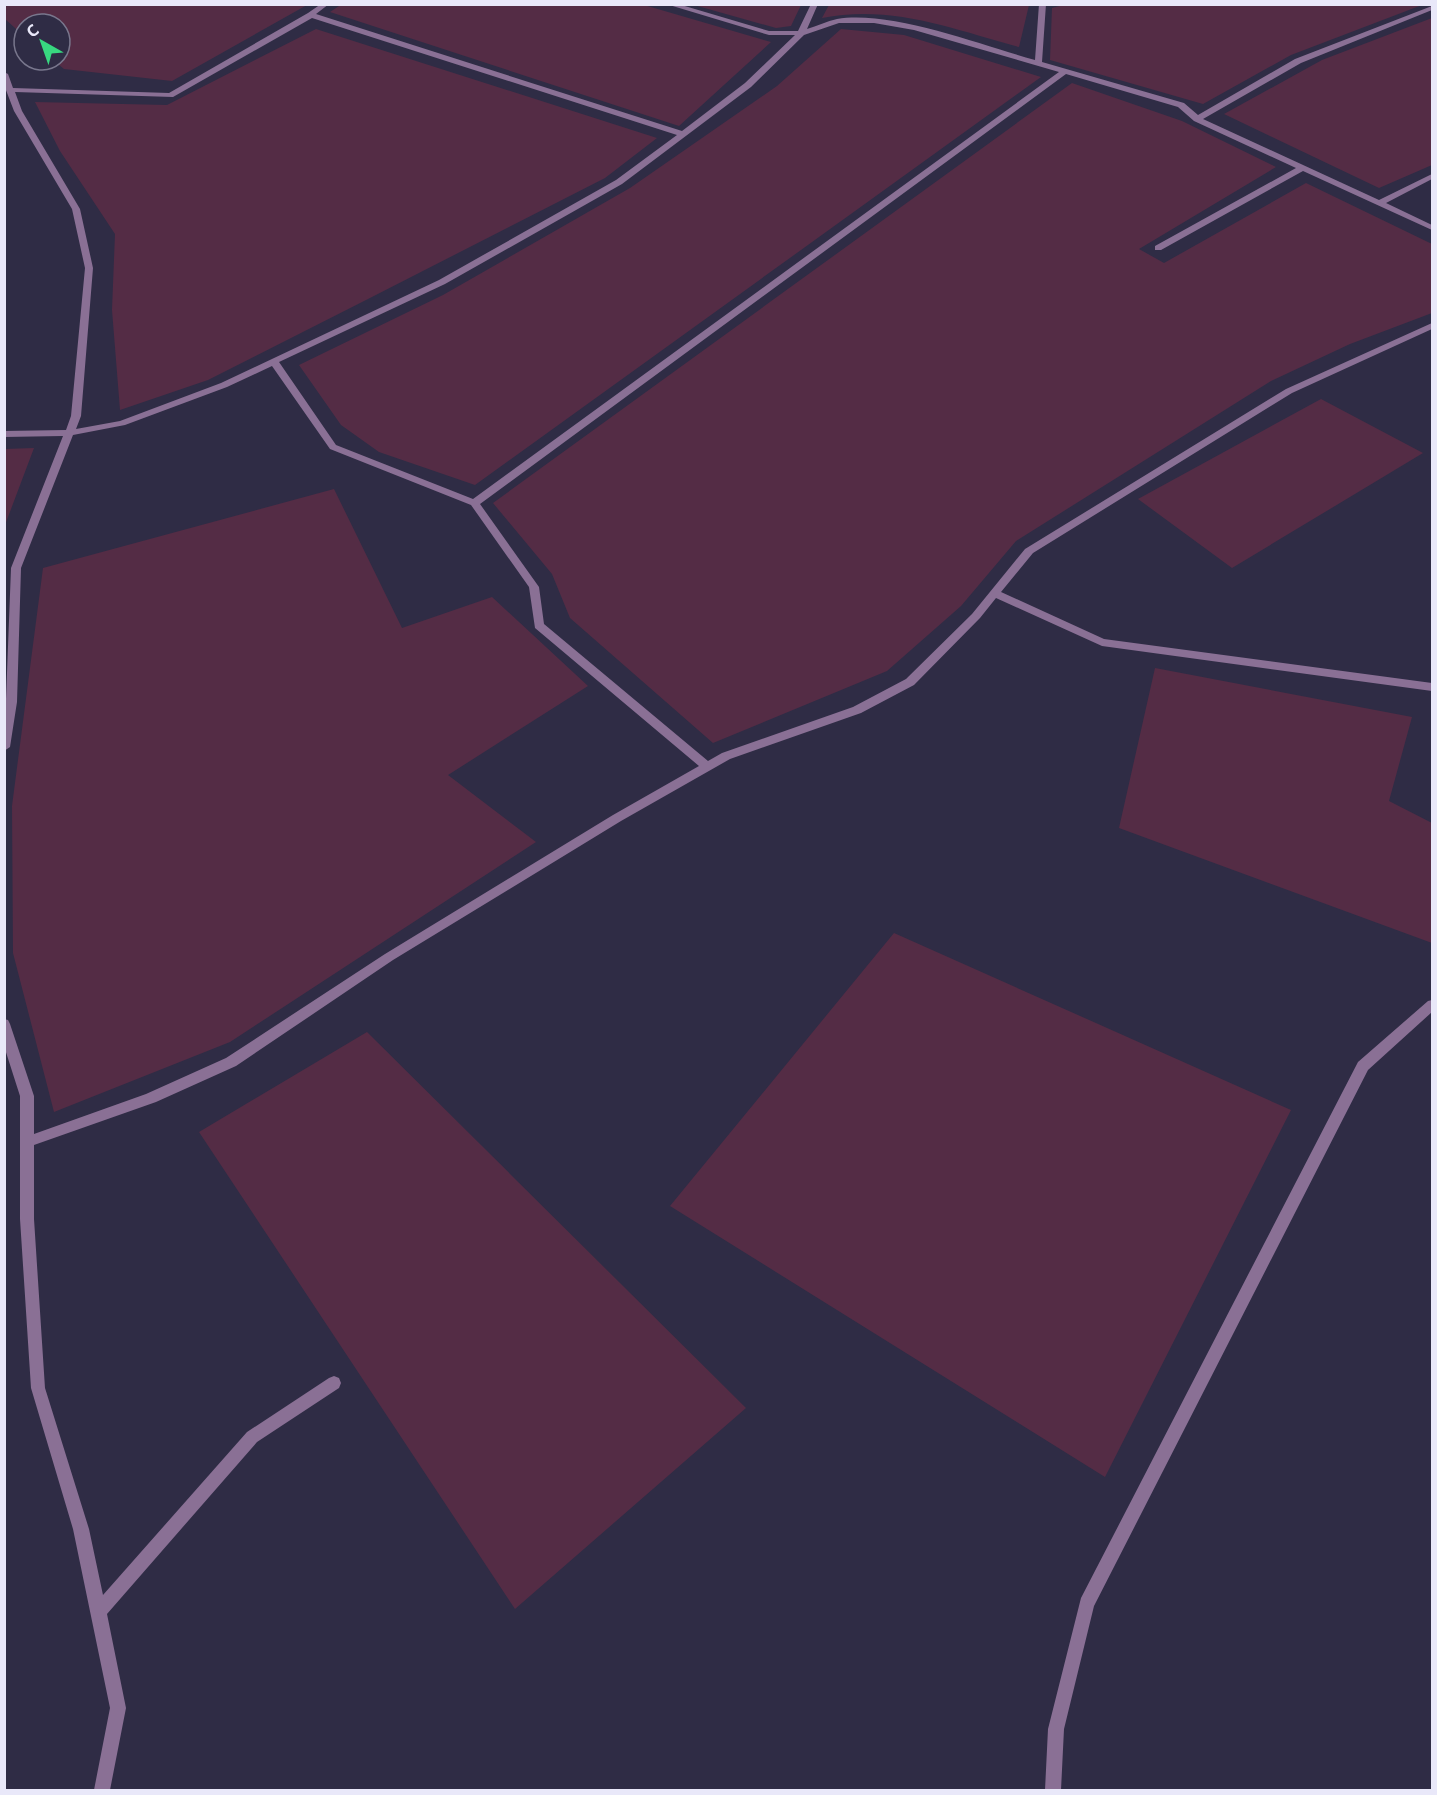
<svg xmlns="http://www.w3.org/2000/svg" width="1437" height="1795" viewBox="0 0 1437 1795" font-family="'Noto Sans',sans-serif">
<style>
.green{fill:#542c45}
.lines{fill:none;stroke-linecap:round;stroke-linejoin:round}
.lane{fill:#8a7095;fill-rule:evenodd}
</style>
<rect width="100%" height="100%" fill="#2f2c45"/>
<path class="green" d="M342,4L644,5L771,42L679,126L330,12Z
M4,5L5,4L307,5L172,81L64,69L53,60H60V24H24V36L5,19Z
M694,5H801L791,26L776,28Z
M829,5V4L1029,5L1019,47C953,29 891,4 822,18Z
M1063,5V4L1422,5L1291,55L1203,104L1050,60L1052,8Z
M1432,18V165L1379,188L1224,114L1322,60Z
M316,29L657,138L605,178L368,299L208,380L120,410L112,310L115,234L60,151L35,102L167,105Z
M841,29L904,35L1041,77L475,485L379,452L341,425L299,365L443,295L630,188L777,86Z
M1072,83L1182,121L1276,167L1139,249L1164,263L1306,183L1432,244V313L1350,344L1271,381L1016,541L961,606L887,671L713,743L570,618L552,574L493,503Z
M1321,399L1423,453L1232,568L1138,499Z
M34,448L5,525V449Z
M334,489L402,628L492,597L588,686L448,775L536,842L230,1042L54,1112L13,953L12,806L43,568Z
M1155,668L1412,717L1389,801L1432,823V943L1119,828Z
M894,933L1291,1110L1105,1477L670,1206Z
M367,1032L746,1408L515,1609L199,1132Z"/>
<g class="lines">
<path class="lane" d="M321,4H329L316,14L682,131L745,83L795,35H769L666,4H678L769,31H798L811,4H818L807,29C817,26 827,21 837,19C891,10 981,45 1035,60L1039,4H1046L1042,62L1184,103L1198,115L1295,59L1432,6V10L1301,63L1203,119L1379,200L1432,174V179L1386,203L1432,225V230L1303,171L1161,250H1155V246L1296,168L1194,121L1178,107L1066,74L480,504L539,587L544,624L708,761L722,753L853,707L906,679L972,614L1025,549L1286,389L1432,323V329L1292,393L1033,553L1001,592L1104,639L1432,683V691L1102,646L996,598L980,618L914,685L861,713L730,759L621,821L393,960L236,1066L156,1102L34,1145V1219L45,1388L89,1529L103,1595L247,1432L329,1378L334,1376L339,1378L341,1383L339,1388L257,1442L107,1614L126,1708L110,1790H94L110,1708L73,1529L31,1388L20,1219V1096L4,1046V1019L8,1020L10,1024L34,1096V1134L146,1094L226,1058L385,954L613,815L699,766L535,628L529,587L471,505L330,449L272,366L227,387L125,425L73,435L21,568L17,702L10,747L4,751L11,568L63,436L4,437V431L66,430L71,416L85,268L72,209L14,111L4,85V72L8,74L13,88L169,93L308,13ZM312,18L677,135L616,180L439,280L221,383L120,421L76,429L81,416L93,268L80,209L22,111L15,92L173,97ZM839,23H874L914,30L1059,72L473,499L336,445L279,362L445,284L622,184L751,87L804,35Z
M1432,1000V1012L1368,1070L1094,1606L1064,1729L1061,1790H1045L1048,1729L1081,1598L1358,1062L1428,1001Z"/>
</g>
<rect width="1437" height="1795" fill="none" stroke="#e9e8f9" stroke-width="12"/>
<g transform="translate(42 42) rotate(320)"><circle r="28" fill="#2f2c45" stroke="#79778d" stroke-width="1.5"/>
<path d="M0-4.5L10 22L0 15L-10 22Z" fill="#38d880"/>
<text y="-9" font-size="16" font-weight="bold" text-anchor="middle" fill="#e9e8f9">С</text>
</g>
</svg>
